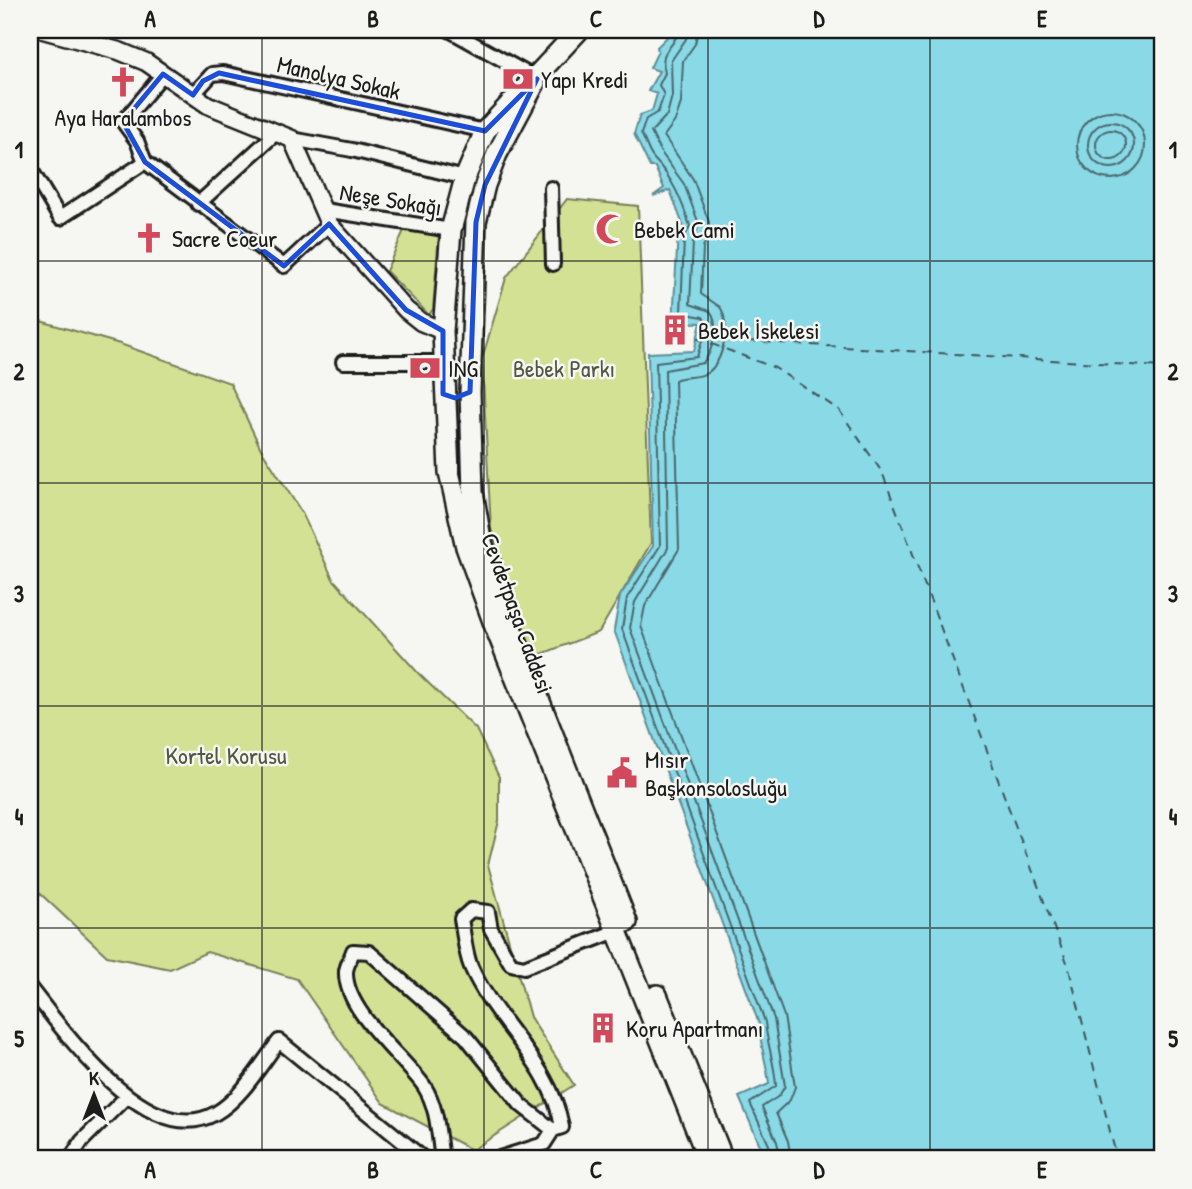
<svg xmlns="http://www.w3.org/2000/svg" width="1192" height="1189" viewBox="0 0 1192 1189" font-family="'Patrick Hand',sans-serif">
<style>
.green{fill:#d3e194;stroke:#787e58;stroke-width:2}
.water{fill:#8ad9e7;stroke:#5e8d96;stroke-width:2}
.lines{fill:none;stroke-linecap:round;stroke-linejoin:round}
.shore{stroke:#48686d;stroke-width:2}
.ferry{stroke:#3d5559;stroke-width:2;stroke-dasharray:9 7;stroke-linecap:butt}
.minor-casing{stroke:#1c1c1c;stroke-width:18}
.tertiary-casing{stroke:#1c1c1c;stroke-width:21}
.primary-casing{stroke:#1c1c1c;stroke-width:24}
.minor{stroke:#f6f6f2;stroke-width:12}
.tertiary{stroke:#f6f6f2;stroke-width:16}
.primary{stroke:#f6f6f2;stroke-width:19}
.marked{fill:none;stroke:#1d4ed8;stroke-width:5;stroke-linejoin:round}
.grid{fill:none;stroke:#1c1c1c;stroke-width:2;stroke-opacity:0.55}
.labels{text-anchor:middle;dominant-baseline:central;stroke-width:5;stroke-linejoin:round;paint-order:stroke}
.street-label{font-size:24px;fill:#1c1c1c;stroke:#f6f6f2}
.poi-label{font-size:24px;fill:#1c1c1c;stroke:#f6f6f2;text-anchor:start}
.park-label{font-size:24px;fill:#535740;stroke:#f6f6f2}
.neatline{fill:none;stroke:#1c1c1c;stroke-width:2.5}
.grid-label{font-size:23px;text-anchor:middle;font-weight:bold;fill:#1c1c1c}
</style>
<rect width="100%" height="100%" fill="#f6f6f2"/>
<filter id="ink" filterUnits="userSpaceOnUse"><feTurbulence type="fractalNoise" baseFrequency=".0143" numOctaves="2"/><feDisplacementMap in="SourceGraphic" scale="14" xChannelSelector="R" yChannelSelector="G"/><feConvolveMatrix kernelMatrix="1 2 1 2 8 2 1 2 1" color-interpolation-filters="sRGB"/></filter>
<g filter="url(#ink)">
<path class="green" d="M567,199L638,206L651,543L599,632L534,657L491,529L482,359L506,278Z
M405,228L439,233L433,309L429,315L386,271Z
M30,318L120,344L230,383L261,449L302,513L333,579L419,674L476,729L499,777V821L488,865L530,1017L574,1085L472,1150L383,1103L297,979L207,952L170,969L107,956L30,884Z"/>
<path class="water" d="M674,30H1162V1159H766L739,1097L769,1084C767,1064 760,1046 759,1024L614,630L620,596L653,546L648,353L694,351L701,323L673,322L678,232L684,228L670,190L653,196L664,188L655,167H650L634,134L640,115L652,111L657,94L648,91L659,71L650,68L658,51L657,47Z"/>
<g class="lines">
<path class="shore" d="M678,30C675,51 658,46 665,73L659,85L664,95L658,112L646,119L641,134C646,141 648,153 654,159C672,177 682,201 690,226L684,238L681,313L703,317L707,325L697,357L656,362L660,546L627,598L622,629L765,1022C767,1044 775,1064 776,1086L750,1103L769,1145L772,1159
M687,30L686,39L671,61L672,96L667,115L651,132L660,151L684,184L699,224L693,242L690,304L710,311C720,323 713,351 703,363L665,370L668,548L635,602L630,628L774,1019L785,1086L779,1096L762,1107L777,1142L781,1159
M698,30L695,44L683,61L681,103L675,121L664,136L693,179L709,222V236L703,247L701,294L720,307C731,322 724,362 707,373C697,379 684,375 675,380L679,549L645,606L641,626L784,1016L795,1087L790,1100L776,1113L788,1141L791,1159
M1077 145a34 34 0 1 1 68 0a34 34 0 1 1-68 0Z
M1088 145a23 23 0 1 1 46 0a23 23 0 1 1-46 0Z
M1096 145a15 15 0 1 1 30 0a15 15 0 1 1-30 0Z"/>
<path class="ferry" d="M696,338L775,368L839,410L882,472L1068,965L1117,1159
M699,338L1162,367"/>
<g class="minor-casing">
<path id="minor" d="M449,30L537,79
M163,74L123,122L137,141L145,162L284,266L329,224
M193,95L212,74L223,73L485,131
M292,139L352,150L465,178
M30,168L60,218L145,162
M551,188L553,264
M198,204L276,133
M324,210L451,230
M343,362H443
M30,988C65,1032 148,1152 216,1113C242,1098 261,1064 279,1041L424,1159
M70,1159L82,1141L127,1096
M442,1159C438,1134 438,1108 424,1086C403,1056 344,1011 346,971C347,965 351,957 353,951L369,952L466,1037L521,1105L553,1130L562,1127C552,1064 496,1024 471,967C465,953 464,934 461,919L471,910L488,912L491,929L511,964L524,967L616,931
M496,1159L544,1144L553,1130"/>
</g>
<g class="tertiary-casing">
<path id="tertiary" d="M43,30L119,51L146,62L208,105L292,139L329,224L406,310L421,322L443,331"/>
</g>
<g class="primary-casing">
<path id="primary" d="M579,30L485,131L465,178L451,230L443,331L449,472L466,547L495,627L708,1159
M535,83L497,154L485,185L476,222L470,392L473,492L481,539L509,623L627,922
M657,995L723,1159"/>
</g>
<use href="#minor" class="minor"/>
<use href="#tertiary" class="tertiary"/>
<use href="#primary" class="primary"/>
</g>
</g>
<path class="marked" d="M219,73L485,131L537,79L485,185L476,222L470,392L455,398L443,394V331L406,310L329,224L284,266L145,162L123,122L163,74L193,95L203,81Z"/>
<path class="grid" d="M262,30V1159M484,30V1159M708,30V1159M930,30V1159M30,261H1162M30,483H1162M30,706H1162M30,928H1162"/>
<defs>
<g id="bank-bare" transform="scale(2.415)"><path d="M-6-4H6V4H-6ZM0-2.3a2.3 2.3 0 1 0 0 4.6a2.3 2.3 0 1 0 0-4.6Z" fill="#d1495b" stroke="#f6f6f2" stroke-width="2.5" paint-order="stroke"/></g>
<g id="church-bare" transform="scale(2.415)"><path d="M-1.2-6h2.4v3.5h3.3v2.4h-3.3V6h-2.4V-.1h-3.3v-2.4h3.3Z" fill="#d1495b" stroke="#f6f6f2" stroke-width="2.5" paint-order="stroke"/></g>
<g id="mosque-bare" transform="scale(2.415)"><path d="M3.5-4.9A6 6 0 1 0 3.5 4.9A5 5 0 1 1 3.5-4.9Z" fill="#d1495b" stroke="#f6f6f2" stroke-width="2.5" paint-order="stroke"/></g>
<g id="building-bare" transform="scale(2.415)"><path d="M-4-6H4V6H1V3H-1V6H-4ZM-2.5-4.3h1.7v1.8h-1.7ZM.8-4.3h1.7v1.8H.8ZM-2.5-1h1.7V.8h-1.7ZM.8-1h1.7V.8H.8Z" fill="#d1495b" stroke="#f6f6f2" stroke-width="2.5" paint-order="stroke"/></g>
<g id="civic-bare" transform="scale(2.415)"><path d="M-.6-6.5H3V-4.5H.6V-3L4-1V1h2V6H-6V1h2V-1L-.6-3ZM-1.2 2.5V6h2.4V2.5Z" fill="#d1495b" stroke="#f6f6f2" stroke-width="2.5" paint-order="stroke"/></g>
</defs>
<g fill-rule="evenodd">
<use href="#bank-bare" x="518" y="79"/>
<use href="#church-bare" x="123" y="82"/>
<use href="#mosque-bare" x="611" y="229"/>
<use href="#church-bare" x="149" y="238"/>
<use href="#building-bare" x="675" y="330"/>
<use href="#bank-bare" x="425" y="368"/>
<use href="#civic-bare" x="622" y="773"/>
<use href="#building-bare" x="603" y="1028"/>
</g>
<g class="labels">
<g class="street-label">
<text transform="translate(339 77) rotate(13)">Manolya Sokak</text>
<text transform="translate(391 199) rotate(9)">Neşe Sokağı</text>
<text transform="translate(518 613) rotate(70)">Cevdetpaşa Caddesi</text>
</g>
<g class="poi-label">
<text x="541" y="79">Yapı Kredi</text>
<text x="123" y="117" text-anchor="middle">Aya Haralambos</text>
<text x="634" y="229">Bebek Cami</text>
<text x="172" y="238">Sacre Coeur</text>
<text x="698" y="330">Bebek İskelesi</text>
<text x="448" y="368">ING</text>
<text x="645" y="759">Mısır<tspan x="645" dy="28">Başkonsolosluğu</tspan></text>
<text x="626" y="1028">Koru Apartmanı</text>
</g>
<g class="park-label">
<text x="564" y="368">Bebek Parkı</text>
<text x="226" y="755">Kortel Korusu</text>
</g>
</g>
<rect width="1192" height="1189" fill="none" stroke="#f6f6f2" stroke-width="77"/>
<g transform="translate(94 1095)" stroke="#f6f6f2" stroke-width="5" paint-order="stroke">
<path d="M0-5L12 26L0 18L-12 26Z" fill="#1c1c1c"/>
<text y="-10" font-size="19" font-weight="bold" text-anchor="middle" fill="#1c1c1c">K</text>
</g>
<rect x="38" y="38" width="1116" height="1112" class="neatline"/>
<g class="grid-label">
<text x="150" y="27">A</text>
<text x="373" y="27">B</text>
<text x="596" y="27">C</text>
<text x="819" y="27">D</text>
<text x="1042" y="27">E</text>
<text x="19" y="158">1</text>
<text x="1173" y="158">1</text>
<text x="19" y="380">2</text>
<text x="1173" y="380">2</text>
<text x="19" y="602">3</text>
<text x="1173" y="602">3</text>
<text x="19" y="825">4</text>
<text x="1173" y="825">4</text>
<text x="19" y="1047">5</text>
<text x="1173" y="1047">5</text>
<text x="150" y="1178">A</text>
<text x="373" y="1178">B</text>
<text x="596" y="1178">C</text>
<text x="819" y="1178">D</text>
<text x="1042" y="1178">E</text>
</g>
</svg>
